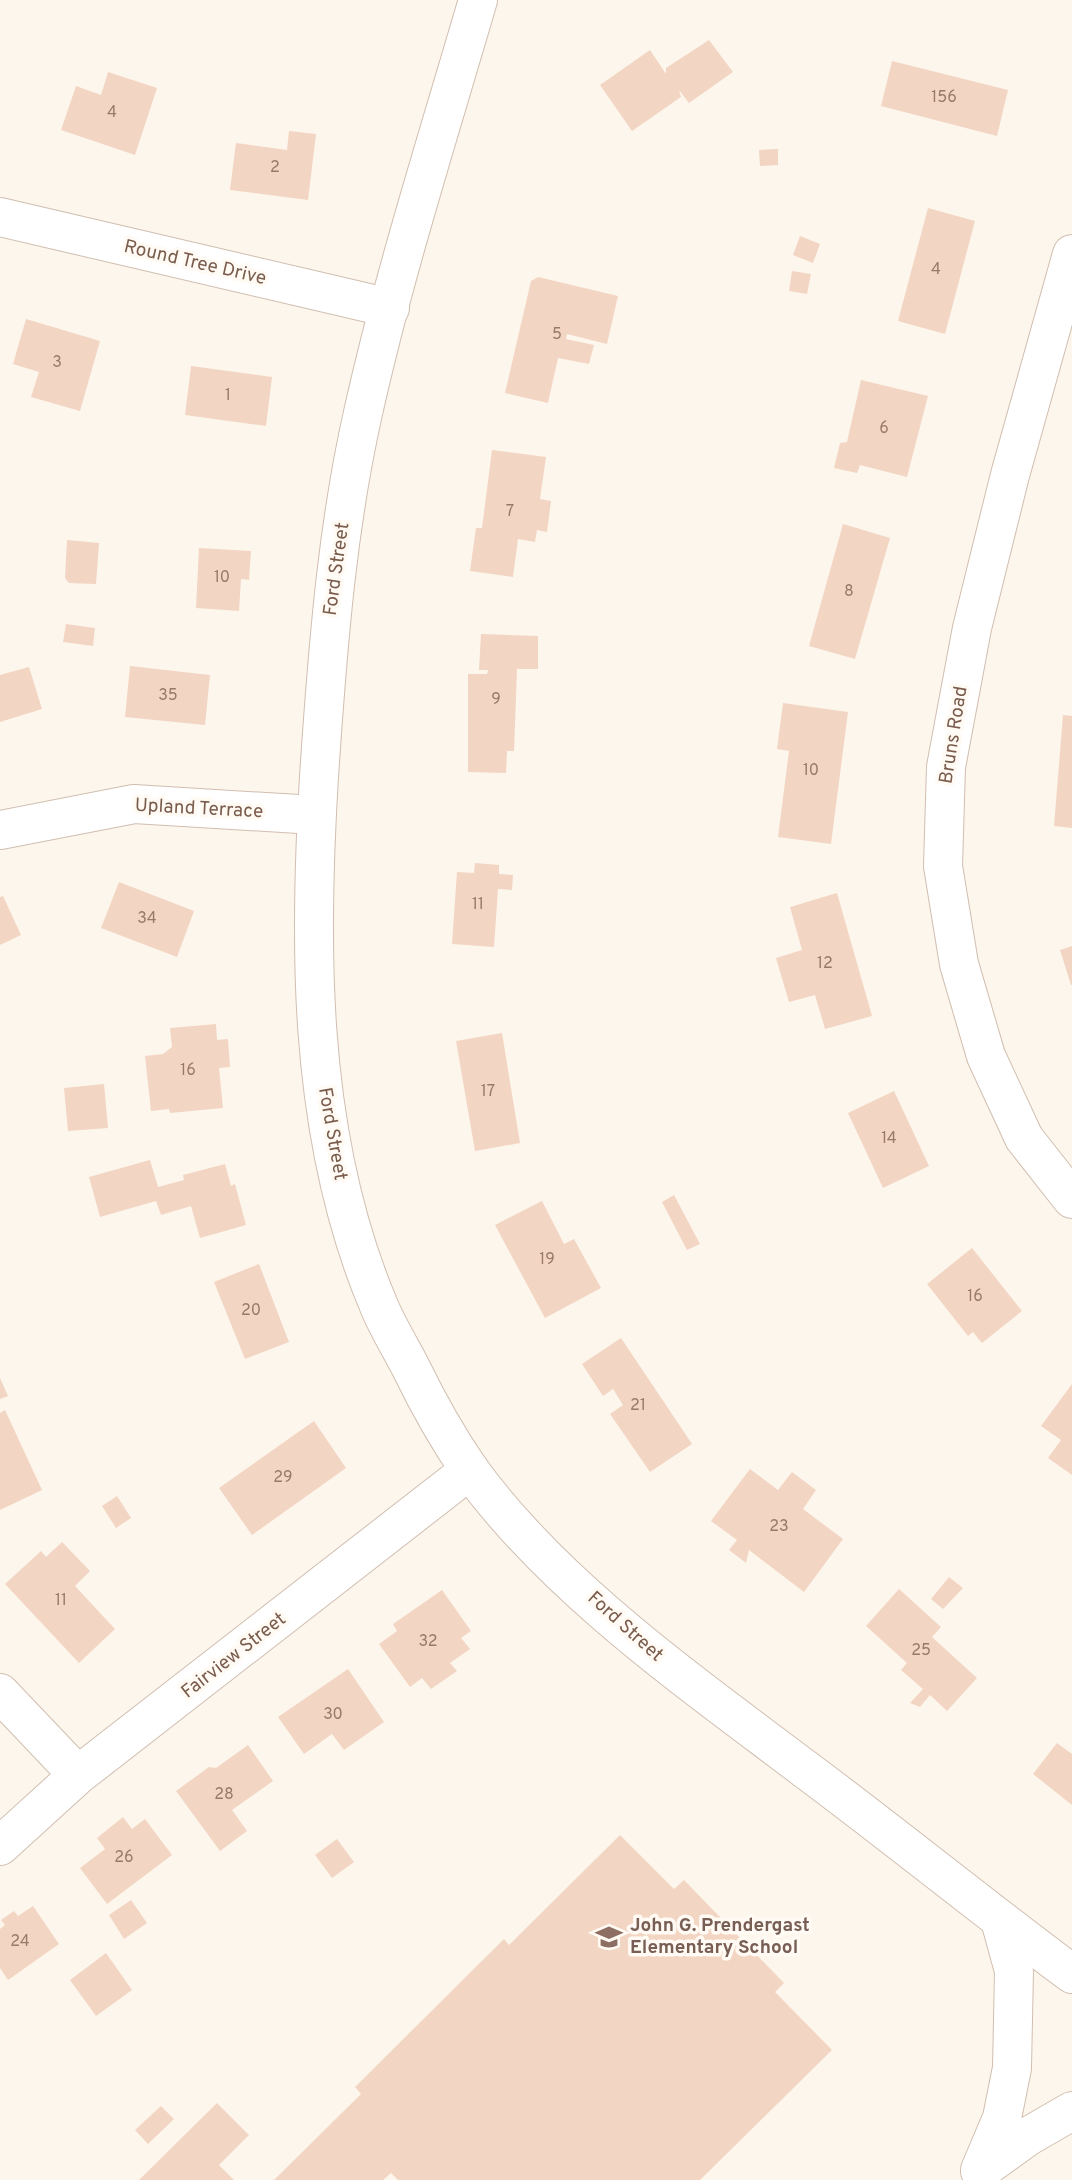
<svg xmlns="http://www.w3.org/2000/svg" width="1072" height="2180" viewBox="0 0 1072 2180" font-family="Overpass,sans-serif">
<style>
.building{fill:#f3d5c3}
.lines{fill:none;stroke-linecap:round;stroke-linejoin:round}
.minor-casing{stroke:#d1beb0;stroke-width:40}
.tertiary-casing{stroke:#d1beb0;stroke-width:40}
.minor{stroke:#fff;stroke-width:38}
.tertiary{stroke:#fff;stroke-width:38}
.labels{text-anchor:middle;dominant-baseline:central;stroke-width:7;stroke-linejoin:round;paint-order:stroke}
.number-label{font-size:16px;fill:#987a6a}
.street-label{font-size:19px;fill:#7a5c4d;stroke:#fffaf3}
.education-label{font-size:19px;font-weight:bold;fill:#785e54;stroke:#fffaf3;text-anchor:start}
</style>
<rect width="100%" height="100%" fill="#fdf6ec"/>
<path class="building" d="M709,40L733,72L689,103L679,90L681,97L632,131L600,85L650,50L666,74V68Z
M892,61L1008,90L997,136L881,106Z
M108,72L157,88L135,155L61,130L76,86L101,95Z
M289,131L316,134L308,200L230,190L236,143L287,150Z
M778,149V165L760,166L759,150Z
M928,208L975,221L945,334L898,321Z
M800,236L820,244L813,263L793,255Z
M792,271L811,274L807,294L789,291Z
M538,277L618,296L607,344L567,334L566,339L594,345L589,364L558,358L548,403L505,393L531,281Z
M26,319L100,341L80,411L31,397L39,372L13,364Z
M191,366L272,377L266,426L185,415Z
M861,380L928,396L907,477L860,465L857,473L834,468L840,443L847,442Z
M492,450L546,457L540,499L551,501L547,532L537,530L535,542L518,539L513,577L470,571L476,528H482Z
M843,524L890,538L855,659L809,646Z
M67,540L99,543L96,584L69,583L65,578Z
M199,548L251,551L249,580L241,579L239,611L196,608Z
M66,624L95,628L93,646L63,642Z
M481,634L538,636V669H517L514,751H507L506,773L468,772V674H487L488,670H479Z
M130,666L210,675L205,725L125,717Z
M29,667L42,709L0,722V675Z
M783,703L848,712L831,844L778,837L789,751L777,749Z
M1063,715L1072,716V828L1054,826Z
M475,863L499,865V874L513,875L512,890L498,889L494,947L452,944L457,872L474,873Z
M119,882L194,911L177,957L101,928Z
M837,893L872,1016L825,1029L815,995L789,1002L776,958L802,950L790,907Z
M3,896L21,935L0,945V897Z
M1072,946V985H1071L1060,950Z
M216,1024L217,1040L228,1039L230,1067L219,1068L223,1108L170,1113L169,1109L151,1111L145,1056L163,1054L172,1047L170,1028Z
M502,1033L520,1143L475,1151L456,1041Z
M104,1084L108,1128L68,1131L64,1088Z
M894,1091L929,1166L883,1188L848,1113Z
M150,1160L158,1187L184,1180L183,1175L225,1164L231,1186L235,1184L246,1225L200,1238L191,1206L161,1215L156,1201L100,1217L89,1177Z
M674,1195L700,1244L687,1250L662,1202Z
M542,1201L564,1244L574,1239L601,1288L545,1318L495,1225Z
M972,1248L1022,1311L982,1343L973,1332L968,1336L927,1284Z
M259,1264L289,1342L245,1359L214,1282Z
M621,1338L692,1444L650,1472L610,1414L623,1405L613,1389L603,1396L582,1364Z
M0,1378L8,1396L0,1399Z
M1072,1384V1475L1048,1458L1061,1440L1041,1426Z
M5,1410L42,1490L0,1510V1413Z
M314,1421L346,1468L252,1535L219,1488Z
M750,1469L778,1490L792,1472L816,1490L803,1509L843,1539L804,1592L749,1550L746,1563L729,1550L737,1540L711,1521Z
M117,1496L131,1518L116,1528L102,1506Z
M62,1542L90,1571L75,1586L115,1629L79,1663L5,1584L41,1551L46,1557Z
M949,1577L963,1588L943,1609L931,1599Z
M899,1589L941,1627L932,1637L977,1678L947,1711L930,1695L920,1707L910,1703L923,1689L901,1670L907,1663L866,1626Z
M442,1590L471,1631L461,1638L470,1649L450,1663L457,1671L431,1689L422,1678L410,1687L379,1644L397,1631L393,1624Z
M348,1669L384,1722L344,1750L332,1734L304,1754L278,1717Z
M1057,1743L1072,1754V1805L1033,1774Z
M248,1745L273,1781L232,1810L247,1831L220,1851L176,1791L209,1767L216,1768Z
M123,1817L132,1829L145,1819L172,1855L107,1904L80,1868L105,1849L97,1838Z
M620,1835L674,1889L684,1880L784,1983L775,1992L832,2050L700,2180H398L391,2173L383,2180H274L361,2094L355,2087L504,1939L509,1945Z
M337,1839L354,1862L332,1878L315,1855Z
M131,1900L147,1923L124,1939L109,1915Z
M33,1906L59,1944L8,1980L0,1968V1929L5,1925L1,1920L14,1911L18,1916Z
M106,1953L132,1990L96,2016L70,1980Z
M217,2103L249,2135L219,2165L234,2180H139Z
M161,2106L174,2119L148,2144L135,2130Z"/>
<g class="lines">
<g class="minor-casing">
<path id="minor" d="M0,217L390,308
M1072,254L1010,475L972,628L946,767L943,866L959,964L986,1056L1024,1138L1072,1199
M0,830L134,804L315,815
M0,1693L78,1775
M0,1846L78,1775L470,1470
M980,2170L1002,2118L1012,2068L1014,1971L1000,1920
M980,2171L1027,2137L1072,2111"/>
</g>
<g class="tertiary-casing">
<path id="tertiary" d="M478,0C438,137 394,274 363,413C338,524 329,634 321,747C308,932 305,1132 379,1306C388,1328 401,1348 411,1368C428,1403 447,1437 469,1469C554,1587 690,1682 805,1769C895,1836 982,1907 1072,1974"/>
</g>
<use href="#minor" class="minor"/>
<use href="#tertiary" class="tertiary"/>
</g>
<defs>
<g id="school-bare" transform="scale(2.1)"><path d="M0-5L7-2L0 1L-7-2ZM-4 1L0 2.5L4 1V4Q0 6-4 4Z" fill="#8d6e63" stroke="#fffaf3" stroke-width="2.5" paint-order="stroke"/></g>
</defs>
<g fill-rule="evenodd">
<use href="#school-bare" x="609" y="1937"/>
</g>
<g class="labels">
<g class="number-label">
<text x="944" y="98">156</text>
<text x="112" y="113">4</text>
<text x="275" y="168">2</text>
<text x="936" y="270">4</text>
<text x="557" y="335">5</text>
<text x="57" y="363">3</text>
<text x="228" y="396">1</text>
<text x="884" y="429">6</text>
<text x="510" y="512">7</text>
<text x="222" y="578">10</text>
<text x="849" y="592">8</text>
<text x="168" y="696">35</text>
<text x="496" y="700">9</text>
<text x="811" y="771">10</text>
<text x="478" y="905">11</text>
<text x="147" y="919">34</text>
<text x="825" y="964">12</text>
<text x="188" y="1071">16</text>
<text x="488" y="1092">17</text>
<text x="889" y="1139">14</text>
<text x="547" y="1260">19</text>
<text x="975" y="1297">16</text>
<text x="251" y="1311">20</text>
<text x="638" y="1406">21</text>
<text x="283" y="1478">29</text>
<text x="779" y="1527">23</text>
<text x="61" y="1601">11</text>
<text x="428" y="1642">32</text>
<text x="921" y="1651">25</text>
<text x="333" y="1715">30</text>
<text x="224" y="1795">28</text>
<text x="124" y="1858">26</text>
<text x="20" y="1942">24</text>
</g>
<g class="street-label">
<text transform="translate(195 263) rotate(13)">Round Tree Drive</text>
<text transform="translate(337 569) rotate(-82)">Ford Street</text>
<text transform="translate(954 735) rotate(-81)">Bruns Road</text>
<text transform="translate(199 809) rotate(3)">Upland Terrace</text>
<text transform="translate(332 1134) rotate(80)">Ford Street</text>
<text transform="translate(625 1627) rotate(42)">Ford Street</text>
<text transform="translate(234 1656) rotate(-38)">Fairview Street</text>
</g>
<g class="education-label">
<text x="630" y="1926">John G. Prendergast<tspan x="630" dy="22">Elementary School</tspan></text>
</g>
</g>
</svg>
